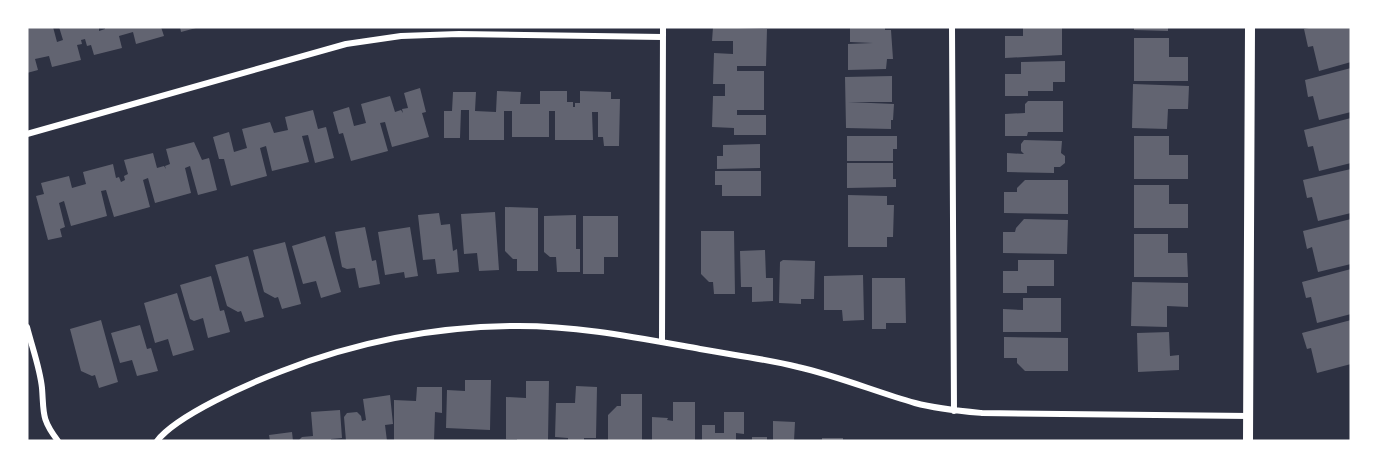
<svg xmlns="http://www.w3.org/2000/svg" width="1378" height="468" viewBox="0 0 1378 468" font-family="Helvetica,sans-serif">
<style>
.building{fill:#626471}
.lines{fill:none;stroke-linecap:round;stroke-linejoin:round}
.minor{stroke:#fff;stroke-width:6}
.tertiary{stroke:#fff;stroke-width:10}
</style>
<rect width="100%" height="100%" fill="#2d3142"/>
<path class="building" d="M27,27H53L57,42L63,40L59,27H99V31L105,29V27H161L164,36L136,44L133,32L119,36L122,48L94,55L91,45L87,46L85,39L81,40L82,44L77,45L81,60L52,67L49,56L35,59L38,70L27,73Z
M180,27H196V28L181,32Z
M713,27L767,29L766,66H737V71H764V110H737V115H766V135H734V128L712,127L713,96H725V84H713L714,53L733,54V41H712Z
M850,27H885V30H891L893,59H887L886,69L848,70V44L873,43L850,42Z
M1023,27H1062V55L1005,58V36H1023Z
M1134,27H1168V31L1134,30Z
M1314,27H1351V62L1319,71L1313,46L1308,47L1304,29Z
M1134,38H1169V57H1188V81H1134Z
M1065,61V82H1053V91H1028V96H1005V74H1021V62Z
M1351,68V112L1319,120L1313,96L1308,97L1305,80Z
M892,76V102H848L894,104L893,120H891V129L846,128L845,77Z
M1133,84L1189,86L1188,109H1168L1167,129L1132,128Z
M420,88L426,112L422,113L429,137L392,147L385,122L380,123L388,151L351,161L343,133L339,134L333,112L349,107L354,126L366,123L361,104L390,96L395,112L401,110L403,113L402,109L408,108L404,93Z
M497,91L521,92L520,104H540V91H567V102H573V107H575V103H580V91L611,92V99H620L619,146H604L603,137H598V112H592L593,140H555V111H549V137H512V111H504V140H469V110H461L460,138H444V111H452L453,92H476L475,111L496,112Z
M1028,101H1063V132H1028L1027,136H1005V114L1025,113V104Z
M313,110L318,129L326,127L334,158L315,163L308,135L302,136L309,162L272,171L266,146L260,148L267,176L231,186L224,159H219L213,137L229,132L234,152L247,148L242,129L270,122L274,133L288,130L285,117Z
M1351,118V163L1319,171L1313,146L1308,147L1304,130Z
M847,136H897V149H893V161H847Z
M1134,136H1169V155H1188V179H1134Z
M1024,140L1062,141L1061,153L1065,156V163L1060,167H1054V173L1007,172V153L1024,154L1021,151V144Z
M194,142L202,160L209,158L217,190L198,195L190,166L185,168L191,193L155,203L148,178L143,180L150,207L114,217L106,190L101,191L107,216L71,226L64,201L59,203L65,227L60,229L62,237L48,240L36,196L44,194L41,183L69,176L72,188L86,184L83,172L113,164L116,178L119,177L121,182L125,180L124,176L128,174L124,160L153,153L157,168L164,166L166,169L165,166L170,164L166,149Z
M760,144V168L717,169V156H723V145Z
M847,163H893V179H896V187L847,188Z
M1351,169V213L1318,221L1312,197L1307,198L1303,180Z
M715,171H761V196H722V185H715Z
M1025,180H1068V214L1004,213V192H1017V188Z
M1134,185H1169V204H1188V228H1134Z
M848,195L887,196V205H894L893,237H887V247H848Z
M505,207L538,208V271H517V259H513L505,251Z
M495,212L499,270L479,271L477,253L464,254L461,214Z
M439,213L441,225L450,224L453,251L457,249L459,272L437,274L435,259L423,260L418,215Z
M576,215V249H580V272H557L556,257H550L544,252V216Z
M583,216H618V257H604V274H583Z
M1024,219L1068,220L1067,254L1003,253V232H1015L1016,228Z
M1351,219V264L1318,272L1312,247L1307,249L1303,231Z
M365,227L372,261L376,260L380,284L359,288L355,268L347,269L342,267L335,232Z
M410,227L418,276L405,278L404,272L385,275L378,232Z
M701,231H734L735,294H714L713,282H709L701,274Z
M1134,234H1168V253H1187L1188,277H1134Z
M325,236L341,292L321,298L316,281L303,284L292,246Z
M285,242L301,304L282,309L278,297L275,298L264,292L253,250Z
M765,250L766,278H773V301L752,302V287H741L740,251Z
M248,256L264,317L245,322L241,311L238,312L227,306L215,265Z
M783,260L815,261L814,299H801V304L779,303L780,262Z
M1018,260H1054V286H1027V293H1003V271H1018Z
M1351,269V314L1317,323L1311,297L1306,298L1302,282Z
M863,275L864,320L843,321L842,310H824V276Z
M211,276L220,311L224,310L230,332L208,338L203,318L194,321L190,319L180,285Z
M872,278H905L906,323H886V329H872Z
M1132,282L1188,283V307L1167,306V327L1131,326Z
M177,293L194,350L173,356L168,339L155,343L144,303Z
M1023,298H1061V332H1003V309L1023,310Z
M101,320L118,382L99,388L95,375L92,376L81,371L70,329Z
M1351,320V364L1317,373L1311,348L1307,349L1302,333Z
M140,325L147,349L151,348L158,371L137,376L132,360L120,363L111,333Z
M1169,332L1170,356L1179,355V370L1138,372L1137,333Z
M1004,337L1068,338V371H1025L1017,363V358H1004Z
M465,380H491L490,430L446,428L447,390L465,391Z
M526,381H549L548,440L517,441V439H506V397L526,398Z
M576,386L597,387L596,438H584V441H568V438L555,437L556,403H575Z
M417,387H442V413L435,412L434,441H394V400L416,401Z
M621,394H642V441H608V415L617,406H621Z
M390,395L393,424L385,425L387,441H346L344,417L347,413L357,412L361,416L362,421L366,420L363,399Z
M673,402H695V441H652V417L668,418L667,420L673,421Z
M340,410L342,438L331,439V441H298L302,437L313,436L311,412Z
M724,412H744V434L736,433V441H702V425H715V433H724Z
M773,421L795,422L794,441H773Z
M292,432L293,441H270L269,435Z
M752,437H767V441H752Z
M822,438H843V441H822Z"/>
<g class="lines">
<path class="minor" d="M952,27L954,411
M27,134L346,44L401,36L459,34L662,37
M27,327C32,347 40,368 42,388C44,413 41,419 58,441
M662,342L663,27
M157,441C177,415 250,383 282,371C356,342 432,327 512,326C575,325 639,338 700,349C733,355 766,359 798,367C838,376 876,392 915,403C937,409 960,411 982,413L1249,416"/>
<path class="tertiary" d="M1248,441L1250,27"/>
</g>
<rect width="1378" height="468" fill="none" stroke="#ffffff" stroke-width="57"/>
</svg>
